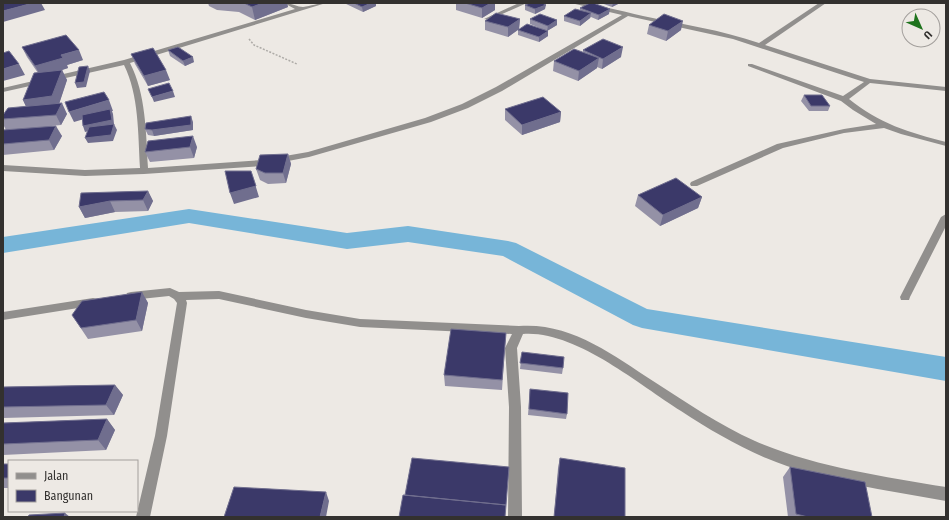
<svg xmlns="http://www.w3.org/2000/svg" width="949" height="520" viewBox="0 0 949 520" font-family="'Fira Sans Condensed',sans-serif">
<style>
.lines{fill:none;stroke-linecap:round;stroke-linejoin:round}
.canal{fill:#77b5d8;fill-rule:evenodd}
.path{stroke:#aeaba7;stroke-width:1.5;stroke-dasharray:2 1.5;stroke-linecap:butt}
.minor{fill:#918f8d;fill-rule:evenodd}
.wall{fill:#9491a6}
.shaded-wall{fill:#706e8e}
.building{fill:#3b3969;stroke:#706e8e}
</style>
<rect width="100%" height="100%" fill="#ede9e4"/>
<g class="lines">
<path class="canal" d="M189,209L347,233L408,226L508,241L516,243L647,309L946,357V381L642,328L633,325L503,256L408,242L347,249L189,223L3,253V237Z"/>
<path class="path" d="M249,39L254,45L297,64"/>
<path class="minor" d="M284,3C291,3 298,7 303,7C311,6 318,3 326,3L130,63C146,94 146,133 148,168L262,160L308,152L425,118L462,104L496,87L622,15L571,3C595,3 620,11 643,16C682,24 721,30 759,43L819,3H826L765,45L870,79L946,87V91L870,83L849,99C878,123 910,133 946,142V146L901,134L884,128L844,133L783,148L697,186H691L690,184L691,182L777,144L844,129L876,124L853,110L841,101L748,66V64H752L843,96L864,82L733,39L628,16L502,91L468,108L431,122L309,157L262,166L144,174L85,176L3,171V165L85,170L140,168C138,134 139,95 124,65L3,92V88L124,60L295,9Z
M519,3H527L489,20L484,19Z
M946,214V226L910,297L909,300H901L900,297L941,217Z
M170,288L179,292L219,291L306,310L360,319L519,326C570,322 612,354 653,381C686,402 719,425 755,441C816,467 881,476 946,487V501C886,490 823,482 766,458C736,445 708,429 681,411C638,384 575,330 523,334L517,348L521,407L522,516L508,517L509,407L505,348L512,334L360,327L306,318L219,299L186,300L187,303L167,436L150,517H136L155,436L177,303L174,299L169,296L131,300L127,299L126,296L127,293L131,292Z
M93,298L97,299L98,302L97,305L3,320V312Z"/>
</g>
<path class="wall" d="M208,3H287L288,7L255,20L239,12L217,10L209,6Z
M344,3H376V6L363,12Z
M456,3H495V10L482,18L456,10Z
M601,3H620L612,7Z
M525,5L545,9L535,14L525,10Z
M580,8L609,14L598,20L591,17L590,18L580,26L564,21V16L580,10Z
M520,19L519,29L548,31V36L539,42L518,35V30L508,37L485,30V21Z
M530,19L557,20V25L547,31L530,24Z
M649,25L681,30L666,41L647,34Z
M22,47L83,60L67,65L68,68L62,70L67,80L59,104L67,114L61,125L51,126L62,136L54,150L3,155V130H6L3,124V115L26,106L23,100L38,73L27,57Z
M168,50L194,62L185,66L170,56Z
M583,50L621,57L602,69L597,67V68L578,81L553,71L554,61L583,53Z
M131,54L170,80L148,86L135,64Z
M804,95L830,106L828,111H809L801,101Z
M505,109L561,112L560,122L522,135L505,120Z
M193,122V130L154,136L148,135L145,129Z
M148,141L197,147L194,158L150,162L145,152Z
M288,154L291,164L286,183L268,184L260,180L256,169Z
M148,191L153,201L148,211L115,212L85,218L79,207Z
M638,195L702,197L698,208L660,226L635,206Z
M142,292L148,303L142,331L88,339L72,315Z
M506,333L502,390L445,386L444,375Z
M522,352L563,368L562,374L520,369Z
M115,385L123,395L114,415L3,418V387Z
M530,389L567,414L566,419L528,415Z
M107,419L115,430L106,450L3,455V423Z
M560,458L625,517H554L558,468Z
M3,464H9V488H3Z
M790,467L872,517H788L783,477Z"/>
<path class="shaded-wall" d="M33,3H41L45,10L3,22V11Z
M263,3H287L288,7L255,20L252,7Z
M371,3H376V6L363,12L362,7Z
M491,3H495V10L482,18V8Z
M613,3H620L612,7Z
M546,5L545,9L535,14V9Z
M610,9L609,14L598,20L599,15Z
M591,13L590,18L580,26V21Z
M520,19L519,29L508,37V27Z
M557,20V25L547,31L548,26Z
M683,21L681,30L666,41L668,31Z
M548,31V36L539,42V37Z
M623,47L621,57L602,69L603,59Z
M79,50L83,60L67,65L68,68L62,70L67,80L58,107L28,111L23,100L41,77L35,66L61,55Z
M193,57L194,62L185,66L183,61Z
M599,58L597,68L578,81L579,71Z
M19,64L25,75L3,81V69Z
M88,66L90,71L86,87L77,88L75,83Z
M166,70L170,80L148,86L144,76Z
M173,91L175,97L154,102L152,97Z
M109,100L113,111H112L113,114L114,124L117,130L113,141L88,143L85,138L114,125L85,132L83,126L111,111L74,122L69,112Z
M62,103L67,114L61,125L56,115Z
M561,112L560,122L522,135V125Z
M191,116L193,122V130L154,136L152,130Z
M56,126L62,136L54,150L49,140Z
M193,136L197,147L194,158L190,147Z
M288,154L291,164L286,183L283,173Z
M251,171L259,197L234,204L230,193Z
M148,191L153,201L148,211L143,200Z
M702,197L698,208L660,226L663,215Z
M110,201L115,212L85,218L79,207Z
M142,292L148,303L142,331L136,320Z
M115,385L123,395L114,415L106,405Z
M107,419L115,430L106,450L98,440Z
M326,492L329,501L326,517H320Z
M65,513L70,517H64Z"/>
<path class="building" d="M3,3H33L3,11Z
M244,3H263L252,7Z
M354,3H371L362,7Z
M465,3H491L482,8Z
M530,3H542L546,5L535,9L525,5Z
M590,3H593L610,9L599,15L580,8Z
M575,9L591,13L580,21L564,16Z
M496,13L520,19L508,27L485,21Z
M540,14L557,20L548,26L530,19Z
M664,14L683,21L668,31L649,25Z
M527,24L548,31L539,37L518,30Z
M66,35L79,50L61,55L63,58L35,66L22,47Z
M603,39L623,47L603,59L583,50Z
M178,47L193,57L183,61L168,50Z
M153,48L166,70L144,76L131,54Z
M574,49L599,58L579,71L554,61Z
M9,51L19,64L3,69V53Z
M88,66L84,82L75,83L79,67Z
M62,70L52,96L23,100L34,73Z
M169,83L173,91L152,97L148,89Z
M104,92L109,100L69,112L65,102Z
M804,95H822L830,106H811Z
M543,97L561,112L522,125L505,109Z
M62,103L56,115L3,119V115L8,108Z
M110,109L112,120L83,126L82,115Z
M191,116V125L152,130L145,129L146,123Z
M114,124L111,135L85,138L89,127Z
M56,126L49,140L3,144V130Z
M193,136L190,147L145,152L148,141Z
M288,154L283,173H265L256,169L260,155Z
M225,171H251L256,186L230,193Z
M676,178L702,197L663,215L638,195Z
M148,191L143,200L110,201L79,207L81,193Z
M142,292L136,320L81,328L72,315L82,301Z
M451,329L506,333L502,380L444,375Z
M522,352L564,357L563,368L520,363Z
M115,385L106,405L3,407V387Z
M530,389L568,393L567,414L529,409Z
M107,419L98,440L3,444V423Z
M412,458L509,467L506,505L405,495Z
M560,458L625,468V517H554Z
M3,464H9V478H3Z
M790,467L865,482L872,517H808L796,514Z
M234,487L326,492L320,517H224Z
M403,495L506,505L505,517H399Z
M65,513L64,517H28L29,515Z"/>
<rect width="949" height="520" fill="none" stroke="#33312f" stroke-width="8"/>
<rect x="8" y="460" width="130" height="52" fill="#ede9e4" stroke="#a39f9c"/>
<rect x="16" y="473" width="20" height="6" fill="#918f8d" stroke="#a39f9c"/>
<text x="44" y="480" font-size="12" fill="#33312f">Jalan</text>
<rect x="16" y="490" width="20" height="12" fill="#3b3969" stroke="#a39f9c"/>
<text x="44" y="500" font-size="12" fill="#33312f">Bangunan</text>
<g transform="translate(921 28) rotate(135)"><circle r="19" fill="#ede9e4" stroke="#a39f9c"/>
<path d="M0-3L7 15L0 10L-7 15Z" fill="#1f731d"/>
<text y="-6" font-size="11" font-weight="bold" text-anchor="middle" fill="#33312f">U</text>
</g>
</svg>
